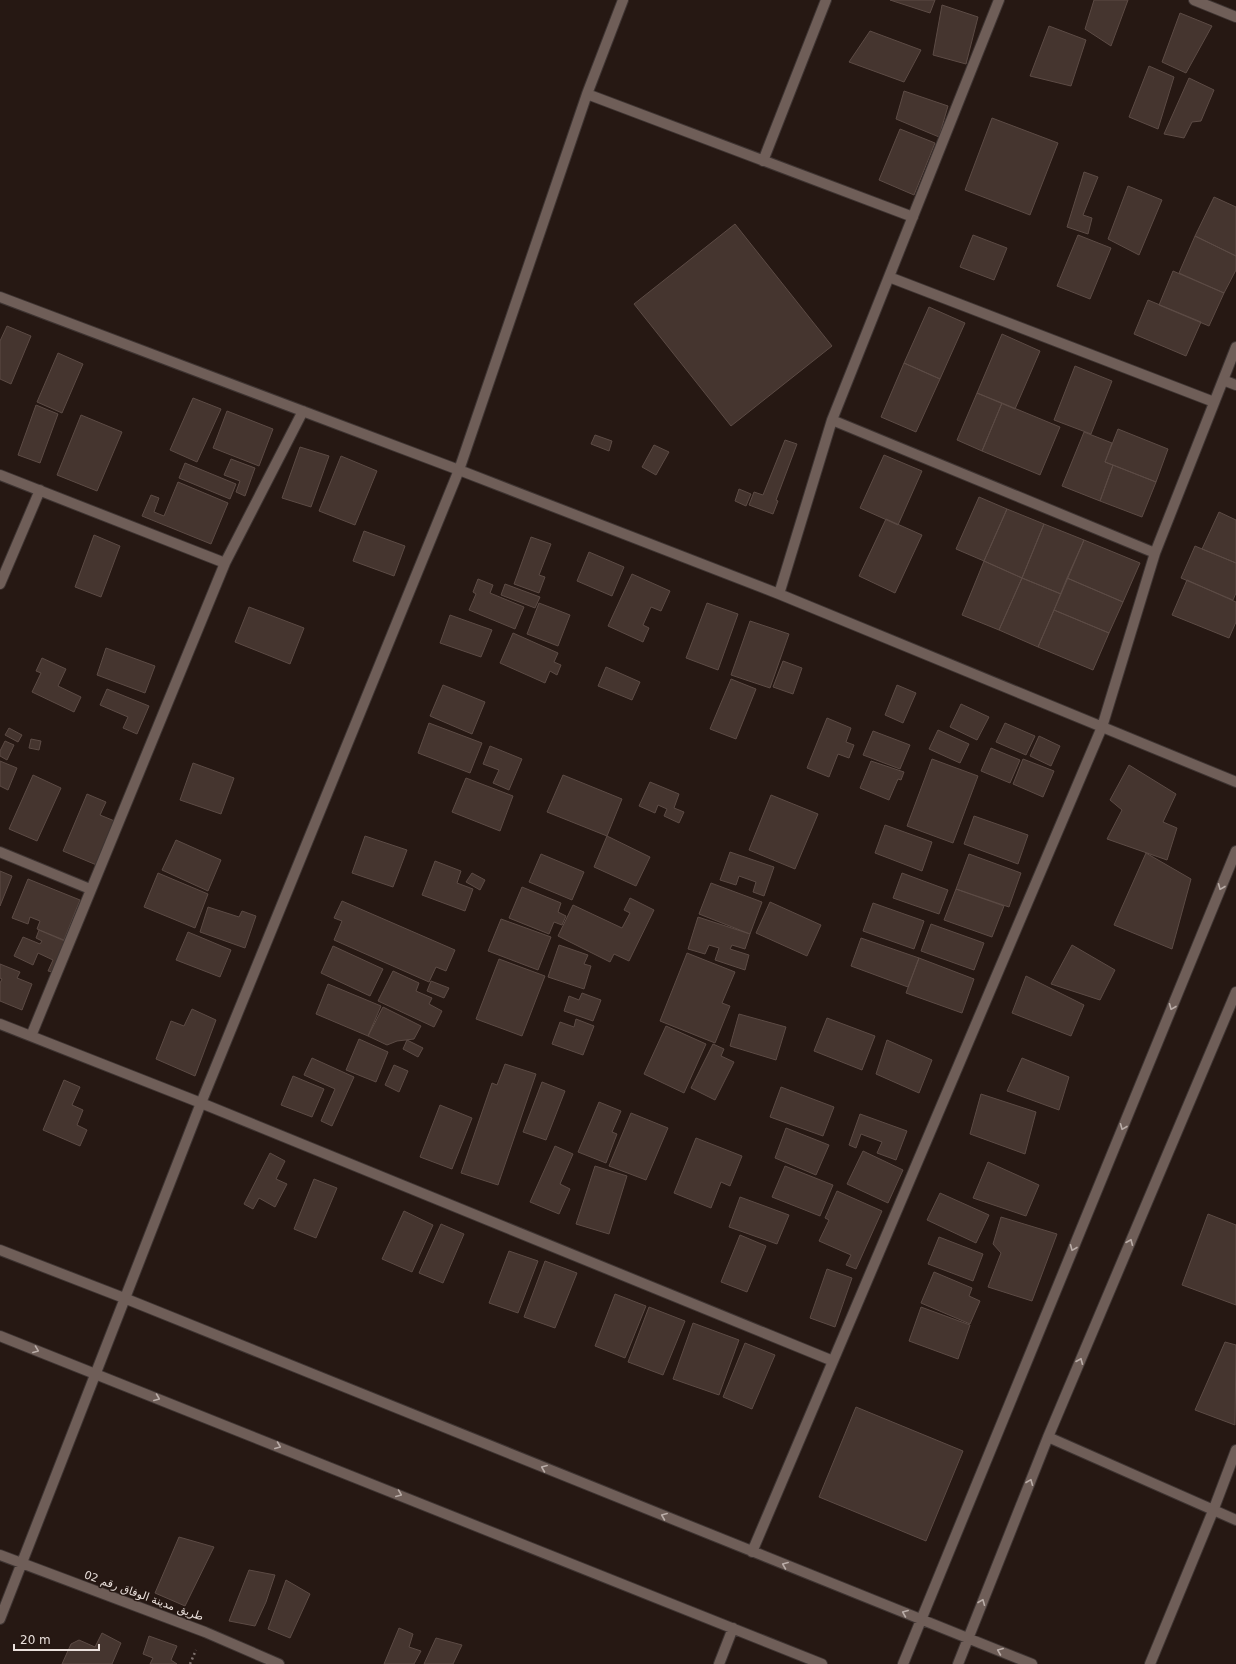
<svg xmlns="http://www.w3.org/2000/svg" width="1236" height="1664" viewBox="0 0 1236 1664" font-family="'DejaVu Sans',Vazirmatn,sans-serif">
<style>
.building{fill:#45352f;stroke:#5c4b45}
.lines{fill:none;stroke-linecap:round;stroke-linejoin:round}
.minor-casing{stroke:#3e3432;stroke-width:12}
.path{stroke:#7d706c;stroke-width:2.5;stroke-dasharray:2 3;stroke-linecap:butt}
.minor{stroke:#6f5e58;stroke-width:10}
.oneway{stroke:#b9aca7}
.labels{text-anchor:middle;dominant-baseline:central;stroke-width:3;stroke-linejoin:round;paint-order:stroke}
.street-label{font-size:11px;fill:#eae0dc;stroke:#261813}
</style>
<rect width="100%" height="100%" fill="#261813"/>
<path class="building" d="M890,0H935L930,13Z
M1094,0H1128L1111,46L1085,29Z
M942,5L978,17L966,64L933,55Z
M1180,13L1212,26L1186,73L1162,62Z
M1049,26L1086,40L1071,86L1030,76Z
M870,31L921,50L904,82L849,62Z
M1149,66L1174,77L1158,129L1129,117Z
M1189,78L1214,90L1201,121L1192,122L1184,138L1164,134Z
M904,91L948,106L939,137L896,119Z
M992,118L1058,143L1030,215L965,190Z
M900,129L935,143L914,195L879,180Z
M1084,172L1098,177L1083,215L1092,218L1088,234L1067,227Z
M1128,186L1162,200L1139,255L1108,239Z
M1214,197L1236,207V256L1195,236Z
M735,224L832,346L731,426L634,304Z
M973,235L1007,248L994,280L960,267Z
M1078,235L1111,248L1090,299L1057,286Z
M1195,236L1236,256V270L1224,293L1179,273Z
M1173,271L1224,293L1209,326L1159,305Z
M1148,300L1201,322L1186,356L1134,334Z
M929,307L965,323L940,379L904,363Z
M7,326L31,336L11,384L0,379V341Z
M1002,334L1040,351L1015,409L977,393Z
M58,353L83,364L62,413L37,402Z
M904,363L940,379L916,432L881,417Z
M1075,366L1112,381L1091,434L1054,420Z
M977,393L1002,403L982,451L957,440Z
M193,398L221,409L197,462L170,450Z
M1002,403L1060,427L1040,475L982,451Z
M36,405L58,414L40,463L18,455Z
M227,411L273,429L259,466L213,448Z
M81,415L122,432L97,491L57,475Z
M1118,429L1168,449L1156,482L1105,462Z
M1084,432L1112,443L1105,462L1113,465L1100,501L1062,486Z
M595,435L612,441L609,451L591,444Z
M785,440L797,444L776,500L778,501L773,514L749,505L754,492L763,495Z
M654,445L669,452L656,475L642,467Z
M300,447L329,456L311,507L282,498Z
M884,455L922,471L898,525L860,508Z
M341,456L377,471L355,525L319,511Z
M231,459L255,468L245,496L236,492L240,481L224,475Z
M185,463L236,484L230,499L179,478Z
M1113,465L1156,482L1142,517L1100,501Z
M178,482L228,503L211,544L142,516L151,495L159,498L154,512L164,516Z
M739,489L751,494L746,506L735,501Z
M979,497L1007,509L984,561L956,549Z
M1007,509L1044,524L1022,578L984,561Z
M1219,512L1236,520V563L1202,549Z
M886,519L922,535L895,593L859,576Z
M1044,524L1084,540L1061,594L1022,578Z
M364,531L405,546L394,576L353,561Z
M94,535L120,546L101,597L75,587Z
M531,537L551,544L539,575L545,577L539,593L514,584Z
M1084,540L1140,563L1123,602L1067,578Z
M1195,546L1236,563V593L1233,600L1181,578Z
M589,552L624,567L612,596L577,581Z
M984,561L1022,578L999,630L962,615Z
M632,574L670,591L661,611L651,607L643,625L649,628L643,642L608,626Z
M1022,578L1061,594L1038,647L999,630Z
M1067,578L1123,602L1109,633L1054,610Z
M478,579L493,585L490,593L524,607L515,629L469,610L476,594L473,592Z
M1187,580L1236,602V622L1229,638L1172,615Z
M505,584L540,597L535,608L501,595Z
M539,603L570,615L558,646L527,634Z
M707,603L738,614L718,670L686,658Z
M249,607L304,628L290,664L235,642Z
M1054,610L1109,633L1093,670L1038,647Z
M450,615L492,630L481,657L440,643Z
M750,621L789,634L770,688L731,675Z
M513,633L558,653L554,662L561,665L557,675L550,671L545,683L500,663Z
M106,648L155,666L145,693L97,675Z
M42,658L66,669L58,686L81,697L74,712L32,692L41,673L36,671Z
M783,661L802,668L793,694L773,687Z
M606,667L640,682L632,700L598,686Z
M731,679L756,689L736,739L710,729Z
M443,685L485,702L472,734L430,716Z
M897,685L916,693L903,723L885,715Z
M107,689L149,706L137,734L123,728L128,717L100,705Z
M961,704L989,717L977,740L950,727Z
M827,718L851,728L846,742L854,745L849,758L838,754L829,777L807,768Z
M429,723L482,743L470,773L418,753Z
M1005,723L1035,736L1026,755L996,742Z
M9,728L22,735L18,742L5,735Z
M938,730L969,744L960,763L929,749Z
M873,731L910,745L900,769L863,755Z
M1039,736L1060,746L1051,766L1030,756Z
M31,739L41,741L39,750L29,748Z
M5,741L14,745L7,760L0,756V751Z
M490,746L522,759L509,790L493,783L499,770L483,764Z
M991,748L1020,760L1010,783L981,771Z
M932,759L978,776L953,843L907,826Z
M1023,759L1054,771L1043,797L1013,784Z
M0,761L17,768L8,790L0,786Z
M871,761L904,772L901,780L898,779L889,800L860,788Z
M193,763L234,778L221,814L180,800Z
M1129,765L1176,794L1163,822L1177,828L1167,860L1107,839L1122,810L1110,800Z
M33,775L61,788L37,841L9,829Z
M563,775L622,799L607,836L547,812Z
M466,778L513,796L500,831L452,812Z
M650,782L679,794L674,808L684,812L679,823L664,816L667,809L658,805L655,813L639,806Z
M87,794L106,802L100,815L117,822L99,866L63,851Z
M771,795L818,814L795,869L749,850Z
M974,816L1028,835L1018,864L964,844Z
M885,825L932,842L922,871L875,853Z
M365,836L407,850L393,887L352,873Z
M607,836L650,857L636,886L594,867Z
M176,840L221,860L208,891L162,870Z
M730,852L774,867L764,896L753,892L756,882L739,876L736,885L720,880Z
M1146,853L1191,879L1172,949L1114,925Z
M541,854L584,872L572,900L529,882Z
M969,854L1021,873L1009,907L956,889Z
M435,861L461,871L457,883L473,889L465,911L422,895Z
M0,871L12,876L0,906Z
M158,873L208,894L195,928L144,907Z
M472,873L485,880L480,890L466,882Z
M902,873L948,890L939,914L893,898Z
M28,879L80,900L64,940L37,929L40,921L30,917L28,924L12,918Z
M711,883L762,902L750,934L699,914Z
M522,887L561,903L558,912L566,916L562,925L554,922L549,934L509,918Z
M956,889L1004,906L992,937L944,920Z
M630,898L654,910L629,961L614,954L610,962L558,936L573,905L622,928L630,913L624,910Z
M342,901L455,950L446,971L436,967L429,982L334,940L342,921L334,918Z
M770,902L821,925L807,956L756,933Z
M873,903L924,921L914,949L863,931Z
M208,907L239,917L242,911L256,916L245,948L200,932Z
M698,917L750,934L745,949L732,945L730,949L749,955L745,970L715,960L719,948L709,945L705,954L688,949Z
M501,919L551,937L538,970L488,951Z
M931,924L984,943L974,970L921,951Z
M39,930L67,942L53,972L48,971L53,960L38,953L33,965L14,956L23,937L40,944L42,941L36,938Z
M188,932L231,950L220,977L176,960Z
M861,938L919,958L908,987L851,966Z
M559,945L588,955L584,964L591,966L584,989L548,977Z
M1072,945L1115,970L1100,1000L1051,984Z
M333,946L383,969L370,996L321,973Z
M687,953L735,972L722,1003L730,1006L715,1043L660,1021Z
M919,958L974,979L962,1013L906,993Z
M499,959L545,976L522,1036L476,1019Z
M0,964L20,972L17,978L32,984L22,1010L0,1001V983L2,979L0,978Z
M393,971L419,983L416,991L432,998L429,1004L442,1011L434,1027L378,1001Z
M1026,976L1084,1005L1071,1036L1012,1013Z
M431,981L449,988L444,998L427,991Z
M328,984L381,1006L368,1036L316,1014Z
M582,993L601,1000L593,1021L564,1011L569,996L579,1000Z
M383,1007L421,1026L414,1039L397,1041L387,1045L368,1036Z
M192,1009L216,1020L195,1076L156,1059L171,1021L184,1026Z
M739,1014L786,1027L776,1060L730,1046Z
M827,1018L875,1036L862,1070L814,1051Z
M576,1019L594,1026L583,1055L552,1044L560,1022L574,1027Z
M666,1026L706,1044L684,1093L644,1074Z
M359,1039L388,1052L376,1082L346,1070Z
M407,1040L423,1048L418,1057L403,1049Z
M887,1040L932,1060L919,1093L876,1074Z
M713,1044L724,1049L721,1056L734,1062L715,1100L691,1088Z
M312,1058L354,1077L332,1126L321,1121L335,1089L304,1075Z
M1022,1058L1069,1077L1059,1110L1007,1091Z
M505,1064L536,1074L498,1185L461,1173L492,1083L497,1085Z
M394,1065L408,1071L399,1092L385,1085Z
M293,1076L324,1089L312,1117L281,1105Z
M64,1080L80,1087L72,1105L83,1110L77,1125L87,1130L80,1146L43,1130Z
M542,1082L565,1091L546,1140L523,1132Z
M781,1087L834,1107L823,1136L770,1117Z
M981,1094L1036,1112L1025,1154L970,1134Z
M599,1102L621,1111L612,1132L617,1134L606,1163L578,1152Z
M440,1105L472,1118L452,1169L420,1157Z
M631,1113L668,1128L646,1180L609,1166Z
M860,1114L907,1131L896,1160L877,1153L882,1142L861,1134L856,1148L849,1145Z
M786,1128L829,1145L816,1175L775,1158Z
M696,1138L742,1156L730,1186L721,1182L711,1208L674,1193Z
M555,1146L573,1154L560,1184L570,1189L559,1214L530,1202Z
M863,1151L903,1170L888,1203L847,1184Z
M270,1153L285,1161L276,1179L287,1184L275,1207L259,1198L253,1209L244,1204Z
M988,1162L1039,1185L1026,1216L973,1198Z
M595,1166L627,1176L609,1234L576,1224Z
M785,1166L833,1185L820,1216L772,1197Z
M314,1179L337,1188L316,1238L294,1229Z
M837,1191L882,1211L856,1269L846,1265L851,1255L819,1241L829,1220L825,1218Z
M940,1193L989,1215L976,1243L927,1220Z
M740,1197L789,1215L777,1244L729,1227Z
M404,1211L433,1225L412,1272L382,1259Z
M1208,1214L1236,1225V1305L1182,1285Z
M1001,1217L1057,1234L1032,1301L988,1287L1001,1253L993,1244Z
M441,1224L464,1234L443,1283L419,1273Z
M740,1235L766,1246L747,1292L721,1282Z
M939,1237L983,1254L973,1281L928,1264Z
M509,1251L538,1261L518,1313L489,1303Z
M545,1261L577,1273L555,1328L524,1317Z
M827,1269L852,1278L835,1327L810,1318Z
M934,1272L972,1288L969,1296L980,1301L970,1324L921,1303Z
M615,1294L646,1306L625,1358L595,1346Z
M649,1307L685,1321L663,1375L628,1362Z
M921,1307L970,1325L958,1359L909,1341Z
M693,1323L739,1340L719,1395L673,1379Z
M1225,1342L1236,1345L1235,1425L1195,1410Z
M745,1343L775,1355L752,1409L723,1397Z
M856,1407L963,1451L926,1541L819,1497Z
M179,1537L214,1547L185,1606L155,1593Z
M249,1570L275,1575L266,1602L255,1626L229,1621Z
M286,1580L310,1594L290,1638L268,1629Z
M399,1628L413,1634L409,1647L421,1651L414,1664H384Z
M102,1633L121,1643L112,1664H62L71,1644L79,1640L95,1647Z
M149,1636L177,1646L171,1660L177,1664H150L153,1658L143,1654Z
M436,1638L462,1645L453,1664H424Z"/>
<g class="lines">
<g class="minor-casing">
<path id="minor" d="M1194,0L1236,17
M587,94L913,217
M763,161L826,0
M889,277L1214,402
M0,297L459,470L779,594L1236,782
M1223,380L1236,385
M832,420L1155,553
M0,475L225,563
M0,584L40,490
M779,594L832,420L999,0
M0,852L90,889
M0,1024L201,1103L833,1361
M31,1036L225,563L303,411
M0,1250L124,1298L1032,1664
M0,1336L822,1664
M1048,1437L1236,1520
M752,1552L1102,727L1155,553L1236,347
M0,1555L205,1632L279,1664
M0,1619L201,1103L459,470L587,94L623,0
M719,1664L733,1628
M903,1664L1236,851
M958,1664L1048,1437L1236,992
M1150,1664L1213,1511L1236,1450"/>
</g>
<path class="path" d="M190,1664L196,1650"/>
<use href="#minor" class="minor"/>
</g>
<defs><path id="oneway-chevron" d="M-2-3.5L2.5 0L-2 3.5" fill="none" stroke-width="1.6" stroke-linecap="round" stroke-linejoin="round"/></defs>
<g class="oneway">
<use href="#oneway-chevron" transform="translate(1221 887) rotate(112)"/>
<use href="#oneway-chevron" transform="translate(1172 1007) rotate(112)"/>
<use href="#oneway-chevron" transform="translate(1123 1127) rotate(112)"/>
<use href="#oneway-chevron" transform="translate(1130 1242) rotate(-67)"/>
<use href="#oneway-chevron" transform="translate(1073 1248) rotate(112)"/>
<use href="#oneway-chevron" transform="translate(36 1350) rotate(21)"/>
<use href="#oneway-chevron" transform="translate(1080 1361) rotate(-67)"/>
<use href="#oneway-chevron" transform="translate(157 1398) rotate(22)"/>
<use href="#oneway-chevron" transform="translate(278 1446) rotate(22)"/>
<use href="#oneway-chevron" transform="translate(544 1468) rotate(-158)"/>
<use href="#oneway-chevron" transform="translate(1030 1482) rotate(-68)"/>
<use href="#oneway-chevron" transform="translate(399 1494) rotate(22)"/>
<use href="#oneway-chevron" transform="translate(664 1516) rotate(-158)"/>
<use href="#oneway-chevron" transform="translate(785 1565) rotate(-158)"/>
<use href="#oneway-chevron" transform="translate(982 1602) rotate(-68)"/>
<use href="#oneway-chevron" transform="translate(905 1613) rotate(-158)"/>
<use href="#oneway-chevron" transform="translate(1000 1651) rotate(-158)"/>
</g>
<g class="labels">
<g class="street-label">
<text transform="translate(144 1596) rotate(20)">طريق مدينة الوفاق رقم 02</text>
</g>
</g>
<path d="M14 1644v6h85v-6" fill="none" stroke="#eae0dc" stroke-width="2"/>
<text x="20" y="1644" font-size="12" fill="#eae0dc" stroke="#261813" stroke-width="3" paint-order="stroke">20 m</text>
</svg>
